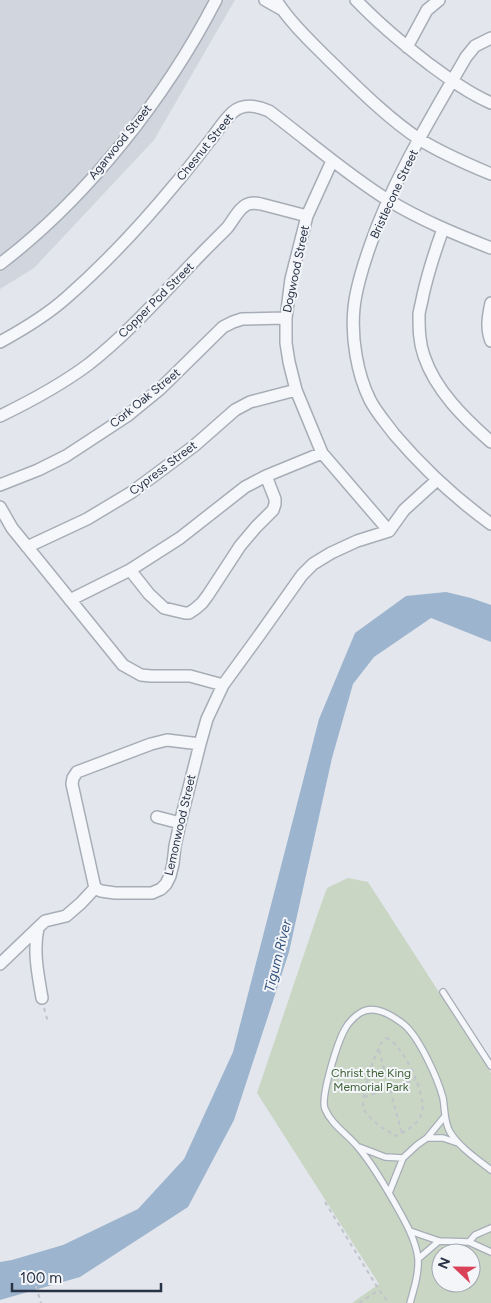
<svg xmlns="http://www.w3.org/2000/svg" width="491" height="1303" viewBox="0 0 491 1303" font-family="Figtree,sans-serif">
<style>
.built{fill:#d1d5de}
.green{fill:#c8d6c3;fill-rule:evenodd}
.water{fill:#9cb4ce}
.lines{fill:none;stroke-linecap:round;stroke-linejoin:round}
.service-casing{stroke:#a7adb7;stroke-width:8}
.minor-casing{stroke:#a7adb7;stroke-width:14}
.path{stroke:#c1c4cb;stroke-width:2;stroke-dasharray:4 4;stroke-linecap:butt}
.service{stroke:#f6f7fa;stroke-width:5.5}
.minor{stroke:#f6f7fa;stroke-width:11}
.labels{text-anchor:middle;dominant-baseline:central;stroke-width:4;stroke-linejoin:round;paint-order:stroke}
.street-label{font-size:12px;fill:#293346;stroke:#f3f5f9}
.park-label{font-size:12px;fill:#3e6235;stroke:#f3f5f9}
.water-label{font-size:14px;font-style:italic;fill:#30527d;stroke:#f3f5f9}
</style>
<rect width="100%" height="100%" fill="#e3e6ec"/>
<path class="built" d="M0,0H235L154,140L34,268L0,289Z"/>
<path class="green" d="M348,878L368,882L491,1073V1303H352L379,1284L257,1093L318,913L327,888ZM441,1253H471V1283H441Z"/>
<path class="water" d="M446,592L471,598L491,605V642L431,618L374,657L353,684L332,758L289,952L234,1120L188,1207L80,1277L0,1300V1262L12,1260L63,1245L138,1209L184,1159L233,1052L319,719L355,633L406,596Z"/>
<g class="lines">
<g class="service-casing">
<path id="service" d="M443,992L491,1066
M427,1138H443L458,1143
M359,1147L385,1157L403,1158L417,1145L427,1138L445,1116
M389,1193L403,1158
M491,1228L475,1235L469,1242L491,1252
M410,1231L439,1241L469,1242
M418,1259L439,1241
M410,1303C414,1289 419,1273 418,1258C415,1237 403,1218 393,1200C382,1181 371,1162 357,1146C347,1134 331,1124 325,1109C320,1097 338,1041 345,1029C348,1023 355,1016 360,1013C374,1004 391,1015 402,1023C418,1034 438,1079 443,1098C445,1109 444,1122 450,1132C459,1147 477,1159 491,1170"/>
</g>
<g class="minor-casing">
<path id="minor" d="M265,0L281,9
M276,0C288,20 310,41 327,58C356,86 385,116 419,139C441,153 467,164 491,174
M356,0C378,23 403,44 429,64C448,78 468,93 491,103
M491,38L475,46L466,57C431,118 393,179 370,246C363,266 356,287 354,308C351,337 357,374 370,400C376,412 386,423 394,434C423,468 455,498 491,524
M407,47L427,10L439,0
M332,161L307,216L291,279L286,318V343L289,362L296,390L322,453L389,531
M443,229C435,251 428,273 423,295C422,301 420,308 419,314C419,328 419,342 424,356C436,391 464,418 491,442
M0,264C87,198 166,97 216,0
M491,303C488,317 486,328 491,341
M0,342C22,330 48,314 66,298C106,263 143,223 176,183C189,168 200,153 212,138C218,130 225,119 233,112C243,103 258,106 269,111C309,141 346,174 388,200C421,220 455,234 491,248
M0,416C31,401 61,385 89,364C131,331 166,290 203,252C211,244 219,236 227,228C233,221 238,209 246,205C251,202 256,203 261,204L307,216
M0,485L38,470L66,456L127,416L160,389L223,327L233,322L242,319L286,318
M0,507L12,528L123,665L141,675L151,676H190L223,685
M27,547L87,519L132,492L194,446L235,410L250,402L296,390
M130,570L149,594L164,608L185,613H189L195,609L202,603L208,595L240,546L256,527L273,510L275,504V499L266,476
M70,600L130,570L180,538L245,487L266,476L322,453
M200,744L167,740L151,744L77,772L73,778L72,784L95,888L101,891L115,893H152L161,889L166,884L170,876L173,864L175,846L180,823L200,744L207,719L223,685L258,637L302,575L313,564L331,553L357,541L389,531L404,510L437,480
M157,817L180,823
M38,928C33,951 38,975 42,998
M0,964L45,921L66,916L81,903L95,888"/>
</g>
<path class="path" d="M44,1008L48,1022
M386,1038C403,1043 427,1096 422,1112C419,1124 407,1130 397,1136C386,1131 371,1121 364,1110C359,1100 375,1053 381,1043C381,1043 386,1038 386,1038Z
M379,1050L389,1087
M391,1088L415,1080
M390,1090L402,1133
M364,1097L388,1089
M325,1202L379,1290L389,1303
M31,1271L41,1303
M359,1303L379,1290"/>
<use href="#service" class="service"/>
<use href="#minor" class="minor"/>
</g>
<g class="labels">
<g class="street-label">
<text transform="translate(120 142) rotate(-51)">Agarwood Street</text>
<text transform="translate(205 147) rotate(-51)">Chesnut Street</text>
<text transform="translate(394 194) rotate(-65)">Bristlecone Street</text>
<text transform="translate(296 269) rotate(-78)">Dogwood Street</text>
<text transform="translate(156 300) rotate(-45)">Copper Pod Street</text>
<text transform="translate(145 398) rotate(-39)">Cork Oak Street</text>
<text transform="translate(163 468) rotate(-37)">Cypress Street</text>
<text transform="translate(180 825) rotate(-77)">Lemonwood Street</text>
</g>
<g class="park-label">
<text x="371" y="1073">Christ the King<tspan x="371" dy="14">Memorial Park</tspan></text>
</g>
<g class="water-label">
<text transform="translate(278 956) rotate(-76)">Tigum River</text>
</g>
</g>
<g transform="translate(456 1268) rotate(292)"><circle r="24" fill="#f3f5f9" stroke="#a2a7b1"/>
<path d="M0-4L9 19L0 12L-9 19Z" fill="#d84157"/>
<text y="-8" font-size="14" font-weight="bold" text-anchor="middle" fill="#293346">N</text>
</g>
<path d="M12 1283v8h149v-8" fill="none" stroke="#293346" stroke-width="2.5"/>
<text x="20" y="1283" font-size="15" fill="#293346" stroke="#f3f5f9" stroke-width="4" paint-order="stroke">100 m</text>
</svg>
